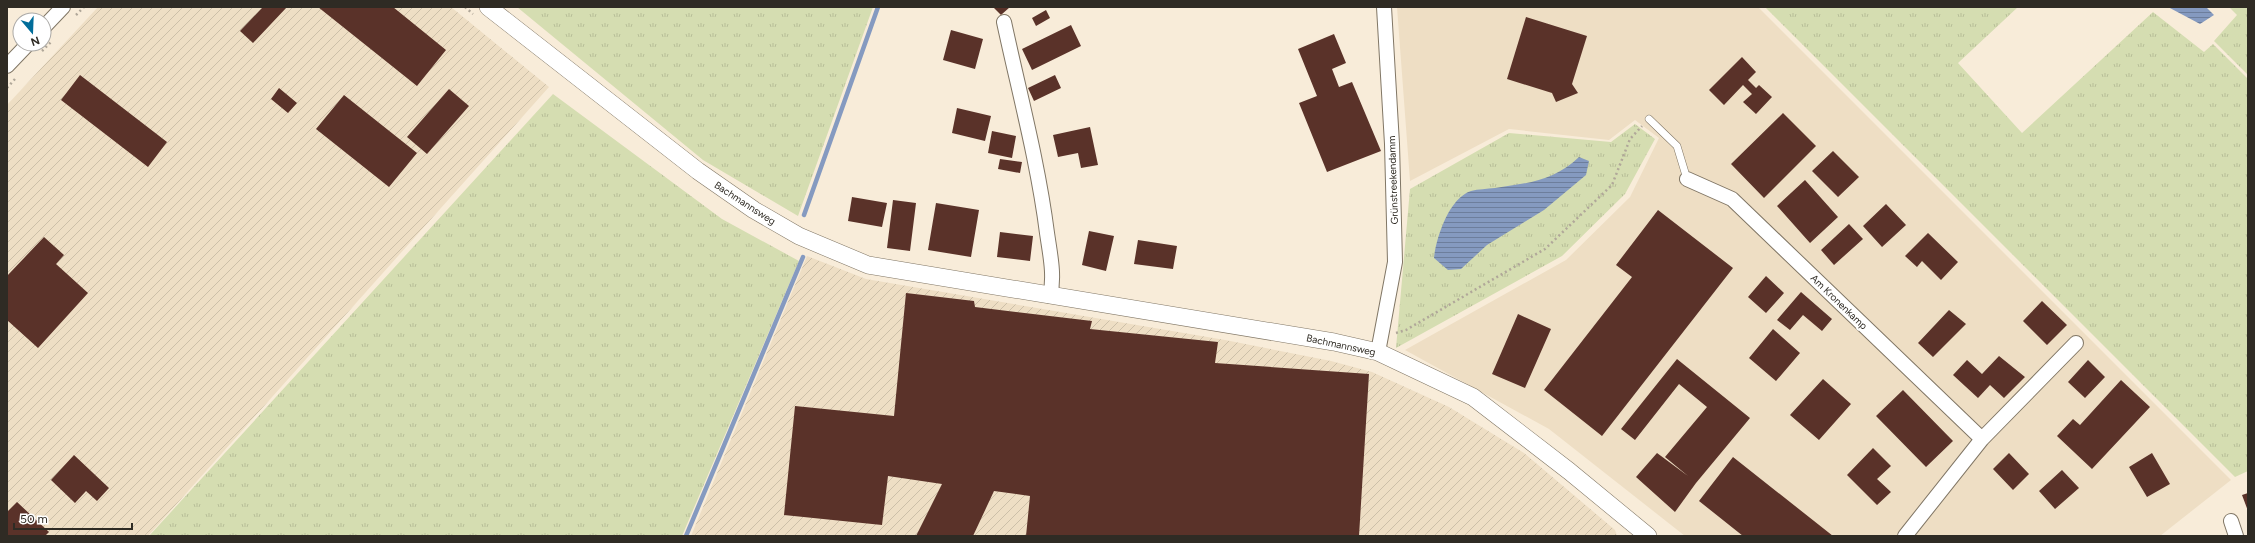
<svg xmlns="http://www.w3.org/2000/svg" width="2255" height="543" viewBox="0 0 2255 543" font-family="Figtree,sans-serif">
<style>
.built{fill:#eedec4}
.industrial{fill:url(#industrial-furrows)}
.grass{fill:url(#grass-tufts)}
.water{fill:url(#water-rules)}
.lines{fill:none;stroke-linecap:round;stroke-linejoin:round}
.stream{stroke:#859ac0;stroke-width:4.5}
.building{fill:#5a3229}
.service-casing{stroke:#807665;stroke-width:8}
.minor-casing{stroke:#807665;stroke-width:16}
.tertiary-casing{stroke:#807665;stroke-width:18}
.path{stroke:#b0a799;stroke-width:2.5;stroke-dasharray:2 3;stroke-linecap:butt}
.service{stroke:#fff;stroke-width:7}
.minor{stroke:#fff;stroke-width:14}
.tertiary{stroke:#fff;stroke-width:17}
.labels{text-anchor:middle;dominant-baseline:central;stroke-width:4;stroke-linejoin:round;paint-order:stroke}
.street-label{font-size:10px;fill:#2f2b24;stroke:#fff}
</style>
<defs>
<pattern id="industrial-furrows" width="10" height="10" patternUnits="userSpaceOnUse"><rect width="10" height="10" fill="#eedec4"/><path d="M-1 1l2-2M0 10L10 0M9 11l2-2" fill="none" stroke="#ccbfa8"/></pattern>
<pattern id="grass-tufts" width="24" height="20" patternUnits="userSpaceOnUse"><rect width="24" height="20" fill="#d5ddb1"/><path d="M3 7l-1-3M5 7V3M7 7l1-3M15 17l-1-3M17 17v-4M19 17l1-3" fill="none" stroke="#b7be98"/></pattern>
<pattern id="water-rules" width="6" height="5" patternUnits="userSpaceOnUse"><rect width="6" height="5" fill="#859ac0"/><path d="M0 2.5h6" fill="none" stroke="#6d7e9c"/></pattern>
</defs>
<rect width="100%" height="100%" fill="#f8ecd9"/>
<path class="built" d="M1397,7H1758L2231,480L2160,536H1685L1549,429L1405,350L1566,260L1630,197L1659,138L1635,120L1609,140L1509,129L1410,181Z"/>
<path class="industrial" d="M98,7H451L549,87L148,536H7V105Z
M807,256L866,279L1225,340L1331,361L1372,372L1449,407L1524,453L1615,530L1617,536H691Z"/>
<path class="grass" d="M517,7H873L798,216L703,160Z
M1765,7H2018L1958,63L2022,133L2153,12L2204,52L2213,44L2248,79V471L2235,477Z
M2229,7H2248V75L2214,41L2237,15Z
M553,94L722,219L799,261L682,536H149Z
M1635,124L1655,139L1625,194L1562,256L1396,348L1410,189L1509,133L1611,142Z"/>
<path class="water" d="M2168,7H2206L2214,15L2200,24Z
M1579,157L1589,161L1586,175L1544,210L1487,245L1461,269L1448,270L1434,258C1436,238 1449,198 1471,191C1478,189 1487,189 1495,188C1528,183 1554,181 1579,157Z"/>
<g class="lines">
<path class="stream" d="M804,215L878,7
M686,536L803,257"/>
</g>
<path class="building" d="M263,7H287L253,43L240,31Z
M318,7H393L446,50L417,86Z
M993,7H1010L1001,15Z
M1046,10L1050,18L1036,26L1032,18Z
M1526,17L1587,36L1572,84L1578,93L1556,102L1552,93L1507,79Z
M1071,25L1081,46L1032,70L1022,49Z
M951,30L983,39L975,69L943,60Z
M1334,34L1346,63L1332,69L1339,87L1352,82L1381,151L1327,172L1299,103L1317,96L1298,49Z
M1742,57L1756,72L1748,80L1756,88L1759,85L1772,97L1756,114L1743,102L1752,94L1743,85L1724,105L1709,90Z
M80,75L167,142L148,167L61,100Z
M1055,75L1061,88L1034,101L1028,88Z
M279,88L297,103L288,113L271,99Z
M449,89L469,106L427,154L407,137Z
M344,95L417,153L389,187L316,129Z
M957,108L991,116L985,141L952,133Z
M1783,113L1816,146L1764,198L1731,164Z
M1090,127L1098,165L1081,168L1078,153L1058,157L1053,135Z
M992,131L1016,136L1012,158L988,153Z
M1833,151L1859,177L1838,197L1812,171Z
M1000,159L1022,162L1020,173L998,169Z
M1805,180L1838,217L1810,243L1777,206Z
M852,197L887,203L882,227L848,221Z
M893,200L916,203L910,251L887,248Z
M936,203L979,210L971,257L928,250Z
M1886,204L1906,225L1882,247L1863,226Z
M1658,210L1733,268L1602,436L1544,390L1632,277L1616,265Z
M1849,224L1863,239L1834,265L1821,250Z
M1089,231L1114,236L1106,271L1082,265Z
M1000,232L1033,236L1030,261L997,257Z
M1928,233L1958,262L1941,280L1922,261L1917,267L1905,256Z
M44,237L64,255L56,264L88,293L38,348L7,320V276Z
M1138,240L1177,246L1173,269L1134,264Z
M1766,276L1784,293L1766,313L1748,297Z
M1801,292L1832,319L1822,331L1803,315L1790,330L1777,320Z
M906,293L974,301L975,307L1092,321L1090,329L1218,342L1215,363L1369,374L1359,536H1026L1030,496L994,491L973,536H916L942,484L888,476L882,525L784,515L795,406L894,416Z
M2042,301L2067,325L2047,345L2023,321Z
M1949,310L1966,324L1933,357L1918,343Z
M1518,314L1551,329L1525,388L1492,374Z
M1773,329L1800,353L1776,381L1749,358Z
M1999,356L2025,377L2004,398L1990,385L1978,398L1953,375L1967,360L1982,374Z
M1677,359L1750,418L1696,483L1675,512L1636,477L1657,453L1688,476L1665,457L1707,407L1679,384L1635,440L1621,429Z
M2088,360L2105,377L2085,398L2068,382Z
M1823,379L1851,404L1819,440L1790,415Z
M2121,380L2150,407L2092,469L2057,436L2073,419L2080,425Z
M1903,390L1953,441L1926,467L1876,416Z
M1873,448L1891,466L1877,479L1891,492L1877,505L1847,475Z
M2009,453L2029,474L2013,490L1993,469Z
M2152,453L2170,484L2147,497L2129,467Z
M74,455L109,488L97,501L86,491L75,503L51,480Z
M1733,457L1833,536H1743L1699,501Z
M2062,470L2079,488L2055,509L2039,491Z
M2248,493V511L2242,495Z
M17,502L49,532L45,536H7V512Z"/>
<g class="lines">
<g class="service-casing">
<path id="service" d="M1649,119L1677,146L1687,179"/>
</g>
<g class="minor-casing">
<path id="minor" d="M1004,22C1019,92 1038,162 1047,233C1050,254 1055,276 1050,296
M44,27L63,7
M7,66L28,44
M1687,179L1732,199L1982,439
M1378,352L1395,262L1392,144L1384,7
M2231,521L2236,536
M1905,536L1982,439L2076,343"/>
</g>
<g class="tertiary-casing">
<path id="tertiary" d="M488,7L698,171L754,210L799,236L868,265L1334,342L1378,352L1473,397L1569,471L1648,536"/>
</g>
<path class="path" d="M465,7L473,14
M76,15L84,7
M42,51L52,41
M7,88L15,79
M1396,333L1406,330L1545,249L1612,185L1630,139L1642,126"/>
<use href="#service" class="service"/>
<use href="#minor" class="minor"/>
<use href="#tertiary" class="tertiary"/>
</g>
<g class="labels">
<g class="street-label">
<text transform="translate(1393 180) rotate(-92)">Grünstreekendamm</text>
<text transform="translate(745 203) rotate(33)">Bachmannsweg</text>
<text transform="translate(1839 302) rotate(44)">Am Kronenkamp</text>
<text transform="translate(1341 345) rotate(12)">Bachmannsweg</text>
</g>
</g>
<rect width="2255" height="543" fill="none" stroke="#2f2b24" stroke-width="16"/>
<g transform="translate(32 32) rotate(161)"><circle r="19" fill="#ffffff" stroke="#acaaa7"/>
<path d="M0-3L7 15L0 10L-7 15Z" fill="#016d9a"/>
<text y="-6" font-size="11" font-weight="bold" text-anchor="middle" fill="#2f2b24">N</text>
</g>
<path d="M14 523v6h118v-6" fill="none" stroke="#2f2b24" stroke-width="2"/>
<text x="20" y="523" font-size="12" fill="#2f2b24" stroke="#ffffff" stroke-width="3" paint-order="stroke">50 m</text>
</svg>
